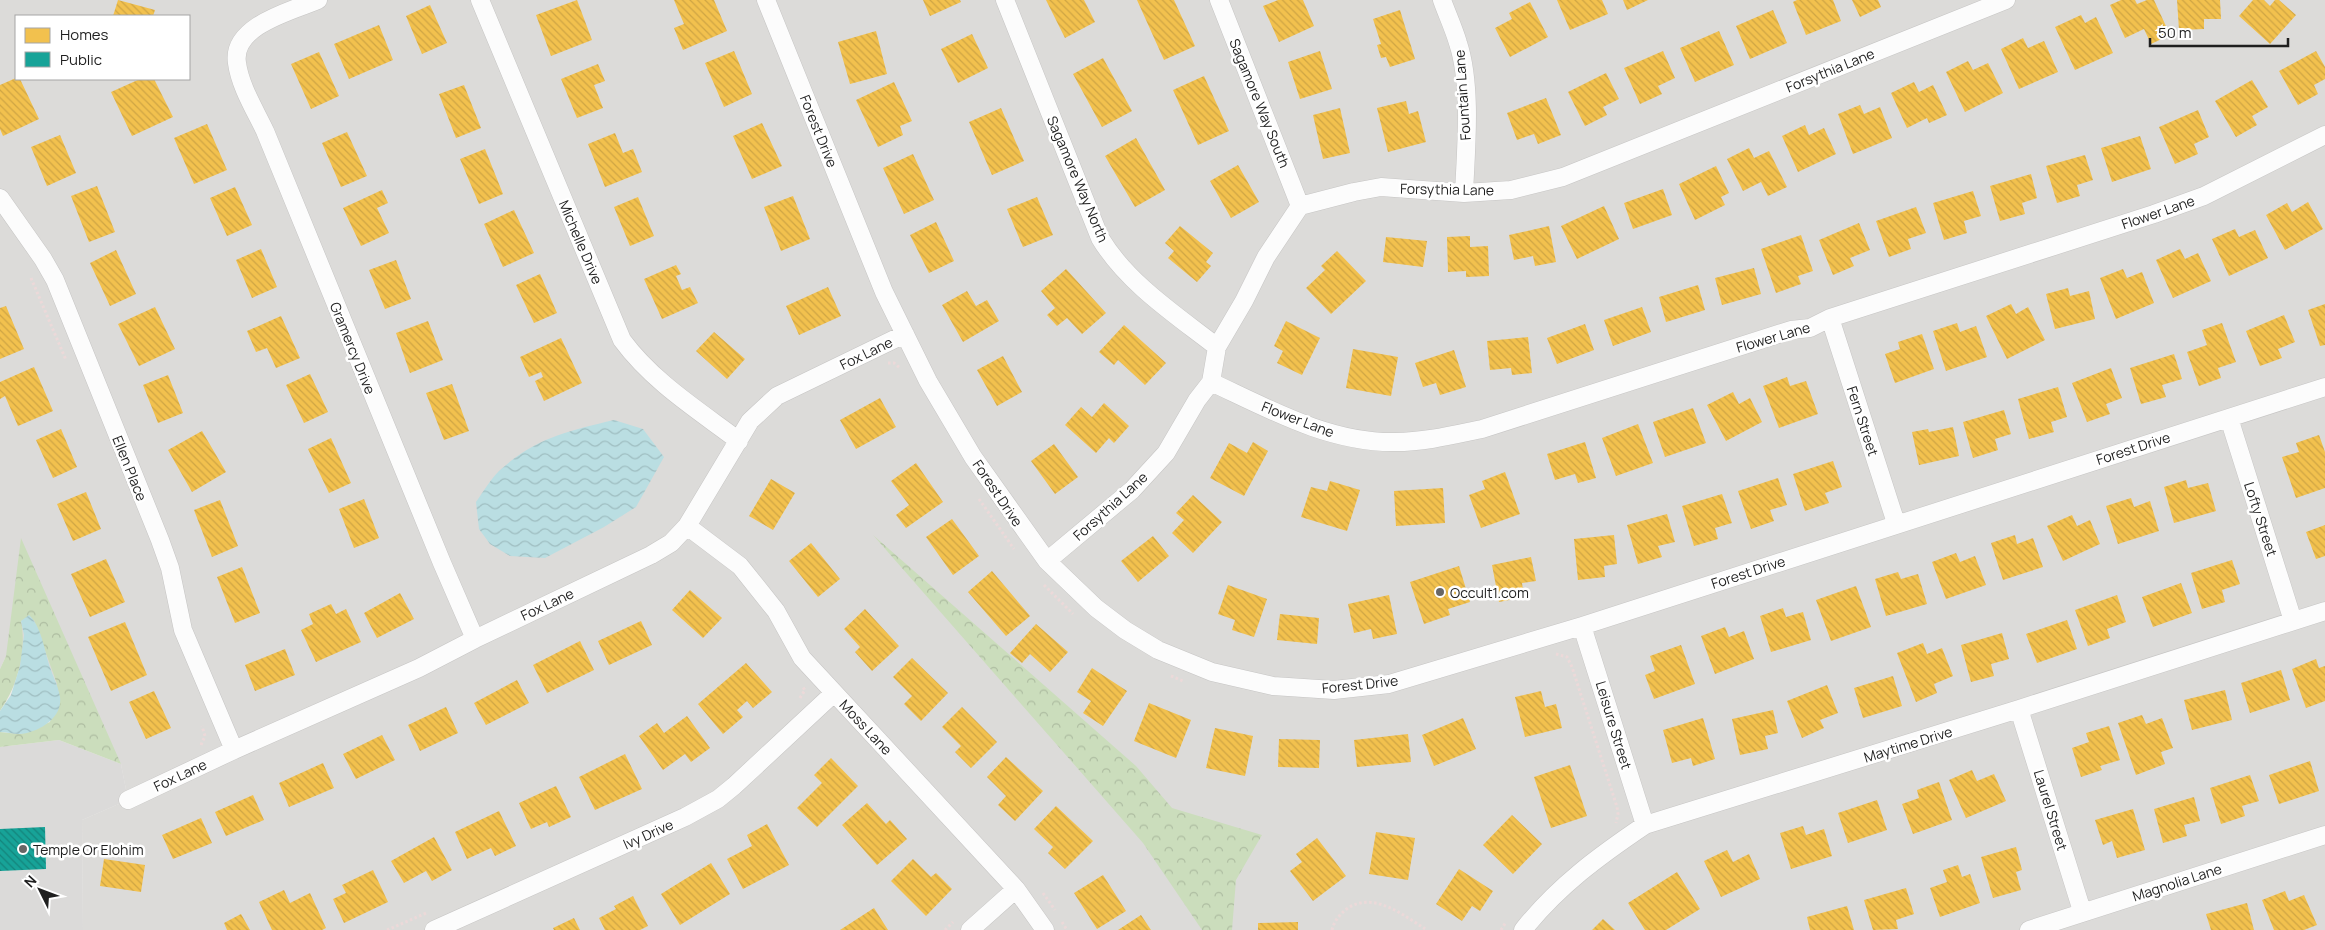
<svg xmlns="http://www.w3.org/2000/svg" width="2325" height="930" viewBox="0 0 2325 930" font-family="Manrope,sans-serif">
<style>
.residential{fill:#dcdbd9;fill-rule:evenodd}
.religious{fill:#dbdad9}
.forest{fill:url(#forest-crowns)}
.water{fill:url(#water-waves)}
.homes{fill:url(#homes-back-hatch)}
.public{fill:url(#public-back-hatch)}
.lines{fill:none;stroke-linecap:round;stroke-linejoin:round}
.street-casing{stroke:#c6c5c4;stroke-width:19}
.path{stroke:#ecd9d9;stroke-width:3;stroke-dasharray:2.5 2.5;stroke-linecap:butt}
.street{stroke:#fcfcfc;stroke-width:18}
.poi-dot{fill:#676665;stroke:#fff;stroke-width:2}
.labels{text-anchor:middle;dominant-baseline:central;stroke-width:5;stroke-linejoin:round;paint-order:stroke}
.street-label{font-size:14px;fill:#1f1f1f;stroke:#fff}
.poi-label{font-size:14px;fill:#1f1f1f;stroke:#fff;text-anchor:start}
</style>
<defs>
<pattern id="forest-crowns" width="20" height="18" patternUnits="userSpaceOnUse" patternTransform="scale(1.25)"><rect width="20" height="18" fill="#cbddbc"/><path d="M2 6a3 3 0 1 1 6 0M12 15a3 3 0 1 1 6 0" fill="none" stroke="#aebda1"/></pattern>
<pattern id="water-waves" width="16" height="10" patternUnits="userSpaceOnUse" patternTransform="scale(1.25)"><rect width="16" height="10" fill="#badee2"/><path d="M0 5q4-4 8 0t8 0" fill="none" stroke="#9fbec1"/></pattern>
<pattern id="homes-back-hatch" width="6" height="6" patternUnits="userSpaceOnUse" patternTransform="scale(1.25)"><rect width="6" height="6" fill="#f2c14e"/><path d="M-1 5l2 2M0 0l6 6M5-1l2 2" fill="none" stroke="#cfa544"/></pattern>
<pattern id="public-back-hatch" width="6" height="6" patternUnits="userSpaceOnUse" patternTransform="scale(1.25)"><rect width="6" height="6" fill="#17a398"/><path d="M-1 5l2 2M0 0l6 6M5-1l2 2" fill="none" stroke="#14847b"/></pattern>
</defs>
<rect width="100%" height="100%" fill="#edebe8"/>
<path class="residential" d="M0,0H2325V930H83L82,820L128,800L121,764L6,656L0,669ZM16,16H189V79H16Z"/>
<path class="religious" d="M59,740L121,764L128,800L82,820L83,930H0V747Z"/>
<path class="forest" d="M873,535L1136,766L1172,808L1262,835L1236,880L1232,930H1202L1143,843Z
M21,538L121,764L59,740L0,747V732L20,734L50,722L57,684L34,620L21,621C27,652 18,685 0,711V669L6,656Z"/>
<path class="water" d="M614,420L643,429L664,457L636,507L604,527L545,558L510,556L490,544L479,529L476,502C483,492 490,480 499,471C535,438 568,431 614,420Z
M29,615C40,625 44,646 48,661C51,673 58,684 60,697C63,718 38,733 19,734C13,734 6,732 0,732V711L11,695L20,666L24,635L21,621Z"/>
<path class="homes" d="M118,0L155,10L153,16H113Z
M577,0L592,40L551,56L536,15Z
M674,0H714L727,31L683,50L674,28L684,24Z
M923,0H960L961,2L930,16Z
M1046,0H1084L1095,22L1065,38Z
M1137,0H1174L1195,46L1164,60Z
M1278,0H1303L1314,26L1279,42L1263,6Z
M1557,0H1602L1608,14L1570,30Z
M1623,0H1648L1627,10Z
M1797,0H1833L1841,21L1806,35L1793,2Z
M1852,0H1878L1881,7L1860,17Z
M2121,0H2135L2137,4L2147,0H2154L2170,35L2151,44L2144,29L2125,38L2110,5Z
M2177,0H2220L2221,19H2204V29L2179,30Z
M2253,0H2264L2270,6L2275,0H2279L2296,15L2270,44L2239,16Z
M1530,2L1548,37L1510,57L1495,28L1512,19L1509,13Z
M430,5L447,43L422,54L406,16Z
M1400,10L1415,59L1390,67L1386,57L1381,58L1377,45L1381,44L1373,19Z
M1773,10L1787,43L1750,59L1736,26Z
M2081,15L2085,23L2096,17L2113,53L2075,70L2055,27Z
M379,25L393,60L349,79L334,44Z
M876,31L887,74L850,84L838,42Z
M1719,31L1734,65L1695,82L1680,48Z
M972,34L988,68L958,83L941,49Z
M2023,38L2028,48L2044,41L2058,72L2019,89L2001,49Z
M734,51L752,94L724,107L705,63Z
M1320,51L1332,89L1300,99L1288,62Z
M1663,51L1675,78L1658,86L1662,94L1640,104L1624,68Z
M2316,51L2325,67V79L2314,85L2318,94L2298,105L2279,71Z
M319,52L339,96L311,109L291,64Z
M1103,58L1132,111L1102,127L1073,74Z
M1968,61L1973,70L1988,63L2003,93L1965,112L1946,72Z
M598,64L605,81L594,85L603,108L577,118L561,79Z
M1606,73L1619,99L1603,107L1607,115L1585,126L1568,92Z
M1204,76L1229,131L1198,145L1173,90Z
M16,78L20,79L39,119L3,136L0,129V85Z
M140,79H154L173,117L132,136L111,92Z
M2252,80L2268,107L2252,116L2257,125L2236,137L2215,101Z
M894,82L912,121L900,126L903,135L878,147L856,100Z
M1914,82L1919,92L1933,85L1947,115L1929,123L1927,118L1907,128L1891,93Z
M464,85L481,128L456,138L439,94Z
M1546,98L1561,135L1538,144L1534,134L1517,140L1507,113Z
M1406,101L1409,114L1418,111L1426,142L1388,152L1377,108Z
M1860,105L1864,114L1880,107L1892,138L1853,154L1838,114Z
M1001,108L1024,161L992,175L969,122Z
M1340,108L1350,153L1323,159L1313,115Z
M2198,110L2209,137L2194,144L2198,154L2175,164L2159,127Z
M762,123L782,166L752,179L733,136Z
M207,124L227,170L194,184L174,138Z
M1805,125L1809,135L1824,128L1836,154L1798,172L1782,136Z
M347,132L367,176L341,187L322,143Z
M615,133L623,153L633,149L642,172L605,187L588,144Z
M60,135L76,173L47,186L31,147Z
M2140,136L2151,169L2112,182L2101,148Z
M1136,138L1165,190L1135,207L1105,156Z
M1749,148L1754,158L1769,151L1787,187L1768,196L1761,182L1743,191L1727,159Z
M485,149L503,194L479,204L460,159Z
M913,154L934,200L904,214L883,168Z
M2085,155L2093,180L2077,185L2080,196L2057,203L2046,166Z
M1238,165L1259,202L1231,218L1210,181Z
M1716,166L1729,193L1721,197L1725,205L1695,220L1679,184Z
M2031,174L2037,198L2022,203L2025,214L2000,221L1990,186Z
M97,186L115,232L89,242L71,196Z
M235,187L252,225L227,236L210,198Z
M1663,189L1672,215L1633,229L1624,203Z
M382,190L388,203L377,208L389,233L361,246L343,208Z
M1973,191L1981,216L1964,221L1967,233L1944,240L1933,203Z
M793,196L810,239L781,251L764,207Z
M638,197L654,236L630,246L614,207Z
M1037,197L1053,235L1023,247L1007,209Z
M2308,202L2323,229L2285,250L2266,215L2287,203L2292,212Z
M1604,206L1619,239L1577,259L1561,226Z
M1916,207L1926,233L1908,239L1911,249L1889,257L1876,221Z
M514,210L534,253L503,267L484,224Z
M936,222L954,261L929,273L910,235Z
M1859,223L1870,250L1850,258L1854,266L1833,275L1819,240Z
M1180,226L1213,253L1206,262L1211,266L1197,282L1168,258L1174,251L1165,243Z
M1549,226L1556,262L1535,266L1533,256L1514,260L1509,235Z
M2235,229L2239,237L2255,230L2268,258L2229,276L2212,239Z
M1801,235L1813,271L1798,276L1801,284L1776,293L1761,249Z
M1470,236V247L1488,246L1489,276L1466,277V271L1448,272L1447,237Z
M1386,237L1427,241L1423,267L1383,262Z
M261,249L277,287L252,298L236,260Z
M2180,249L2185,259L2198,253L2211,281L2173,298L2156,260Z
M116,250L136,294L110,306L90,263Z
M1337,251L1366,281L1331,314L1306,288L1325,270L1321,266Z
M396,260L411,299L385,309L369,270Z
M676,265L681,274L676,276L682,290L690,287L698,303L662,319L644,279Z
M1754,268L1761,294L1722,305L1715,278Z
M1066,269L1106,313L1082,334L1067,318L1057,326L1047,315L1055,308L1041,291Z
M2123,269L2127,278L2142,272L2154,303L2116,319L2100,278Z
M540,274L557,313L534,323L516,285Z
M1698,285L1705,310L1666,322L1659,297Z
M828,287L841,316L799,335L786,306Z
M2068,288L2070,296L2089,291L2095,319L2055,329L2046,294Z
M967,291L976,306L987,300L999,321L963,342L942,305Z
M2011,304L2016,314L2028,307L2045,340L2007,359L1986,316Z
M2325,304V345L2320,346L2308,310Z
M6,306L24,349L0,359V308Z
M155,307L175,349L139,366L118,324Z
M1642,307L1651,332L1613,346L1604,320Z
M2284,315L2295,342L2278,349L2282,358L2260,366L2246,331Z
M281,316L300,358L276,368L267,348L256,352L247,331Z
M428,321L443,360L410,373L396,333Z
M1286,321L1320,338L1302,375L1277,363L1283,351L1274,346Z
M1957,323L1960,332L1976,326L1987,357L1946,371L1933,331Z
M2222,323L2236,362L2218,368L2221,378L2199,386L2187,352L2207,345L2202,330Z
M1585,324L1594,350L1557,364L1547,338Z
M1124,325L1166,363L1145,385L1118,360L1114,365L1099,352Z
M714,332L745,359L727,379L696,351Z
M1922,334L1934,369L1895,383L1885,354L1900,349L1898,342Z
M1528,337L1532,373L1512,375L1511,368L1490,370L1487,341Z
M561,338L582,383L544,401L535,381L543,377L541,372L529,377L520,357Z
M1353,349L1398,357L1391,396L1346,388Z
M1454,350L1466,387L1440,395L1436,383L1423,387L1415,363Z
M2174,354L2182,379L2162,385L2166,397L2141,404L2130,368Z
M1003,356L1022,392L997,406L977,370Z
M34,367L53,411L18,426L5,396L0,399V382Z
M2111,368L2122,398L2106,404L2110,414L2087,422L2072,383Z
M310,374L328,412L304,423L286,385Z
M168,375L183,413L158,423L143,385Z
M1787,377L1790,386L1806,381L1818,414L1779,428L1763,386Z
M452,384L469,431L444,440L426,393Z
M2058,387L2067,417L2051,422L2054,432L2029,439L2018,399Z
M1733,392L1739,404L1750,398L1762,422L1726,441L1707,405Z
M880,398L896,427L856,449L840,420Z
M1104,403L1129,426L1114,443L1109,438L1096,453L1065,425L1081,407L1092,417Z
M1693,408L1706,443L1665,457L1653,422Z
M2004,410L2011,434L1995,439L1998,450L1973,458L1963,422Z
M1638,424L1653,463L1616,476L1602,438Z
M1953,427L1959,456L1919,465L1912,432L1928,429L1929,432Z
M61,429L77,467L53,478L36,440Z
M202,431L226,472L192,492L168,450Z
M2319,435L2325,452V488L2296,498L2282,457L2299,452L2296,443Z
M331,438L351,483L329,493L308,449Z
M1253,442L1268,451L1244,496L1210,478L1229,443L1247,453Z
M1585,442L1596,478L1578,483L1575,474L1555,480L1547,454Z
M1054,444L1078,477L1055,494L1031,461Z
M1833,461L1842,487L1825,493L1829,503L1805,511L1793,474Z
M916,463L943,502L906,528L896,515L909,505L891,481Z
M1505,472L1520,514L1481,528L1469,495L1485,489L1482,481Z
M1778,478L1787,505L1770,510L1774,521L1751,529L1738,491Z
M771,479L795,493L773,530L749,516Z
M2186,480L2188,488L2208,483L2216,511L2174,523L2164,487Z
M1330,481L1360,490L1347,531L1301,517L1311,487L1327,491Z
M1443,488L1445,523L1396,526L1394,491Z
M86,492L101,529L73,541L57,504Z
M1722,494L1732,523L1715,528L1718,539L1694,546L1682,506Z
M1193,495L1222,522L1193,553L1172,533L1184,520L1176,513Z
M2131,498L2134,507L2150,501L2159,531L2118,544L2106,506Z
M364,499L379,538L354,548L339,509Z
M220,500L238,546L212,557L194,510Z
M1667,514L1675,542L1658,546L1662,557L1638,564L1627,525Z
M2072,515L2077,526L2090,520L2100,544L2063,561L2047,526Z
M952,519L979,556L953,575L926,537Z
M2325,525V556L2316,559L2306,532Z
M1614,535L1617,564L1604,566L1605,577L1578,580L1574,539Z
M2015,535L2017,544L2033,538L2043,567L2003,580L1991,543Z
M1153,536L1169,556L1138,582L1121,561Z
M811,543L840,579L818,597L789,561Z
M1956,553L1960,562L1975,556L1986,585L1946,599L1932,562Z
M1531,557L1536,581L1522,583L1524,597L1499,602L1492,565Z
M106,559L125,602L90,617L71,574Z
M2232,560L2240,584L2222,590L2225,602L2202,609L2191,573Z
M1459,566L1470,602L1448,609L1450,615L1424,624L1410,582Z
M242,567L260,613L235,623L217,577Z
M992,571L1030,616L1006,636L968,592Z
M1898,572L1901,579L1918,574L1927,604L1886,616L1875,579Z
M2181,583L2192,613L2153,627L2142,597Z
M1228,585L1267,599L1254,637L1232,630L1235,620L1218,614Z
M1856,586L1871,627L1831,641L1816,600Z
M690,590L722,618L703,638L672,610Z
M400,593L414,619L377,638L364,613Z
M1389,595L1397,634L1373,639L1371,629L1354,633L1348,604Z
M2117,595L2126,622L2107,629L2110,638L2088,646L2075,610Z
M331,604L336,614L346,609L361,642L316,662L301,630L313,624L309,614Z
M1783,608L1786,617L1803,612L1811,640L1771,652L1760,616Z
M865,609L899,646L872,671L855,652L860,647L844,629Z
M1280,614L1319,618L1317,644L1277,640Z
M2067,620L2077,649L2037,663L2026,634Z
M641,621L652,645L609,665L598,641Z
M125,622L147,675L111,691L88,637Z
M1036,624L1068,652L1050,672L1030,654L1022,663L1010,653Z
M1725,627L1729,637L1744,631L1754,659L1715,674L1701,636Z
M2002,633L2009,659L1991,664L1994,676L1971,682L1961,645Z
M580,641L594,670L547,693L533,665Z
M1923,643L1927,654L1942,648L1953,676L1934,684L1937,693L1916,702L1897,653Z
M1681,645L1695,684L1654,699L1645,675L1655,671L1650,656Z
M285,649L295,675L255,691L245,665Z
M912,658L948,693L921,721L904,704L912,696L893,677Z
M2316,659L2319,668L2325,666V701L2306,708L2292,669Z
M746,663L772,692L753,708L747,701L737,710L743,717L723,734L698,704Z
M1092,668L1127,691L1103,726L1083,713L1091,701L1077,692Z
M2281,670L2290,700L2250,713L2241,683Z
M1893,676L1902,706L1863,718L1854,688Z
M517,680L529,703L486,725L474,703Z
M1827,685L1838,713L1820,720L1824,728L1802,738L1787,701Z
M2225,690L2232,720L2192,730L2184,700Z
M154,691L171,728L146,739L129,702Z
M1541,691L1545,707L1556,704L1562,728L1525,737L1515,697Z
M1149,703L1191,720L1176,758L1134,741Z
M446,707L458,733L420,751L408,725Z
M962,707L997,742L971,768L955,752L961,746L942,727Z
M1773,710L1778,733L1765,736L1768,749L1740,755L1732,719Z
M2142,715L2146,724L2162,718L2173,748L2161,752L2165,764L2136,775L2118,723Z
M687,716L710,748L691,762L685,754L663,770L639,736L657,723L664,733Z
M1463,718L1476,749L1434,766L1422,735Z
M1703,718L1715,759L1693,766L1691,758L1672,763L1663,730Z
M2109,726L2120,760L2100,766L2102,770L2081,777L2072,748L2089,742L2086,733Z
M1215,728L1253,736L1245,776L1206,768Z
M1408,734L1411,762L1357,767L1354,740Z
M382,735L395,760L356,779L343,754Z
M1279,739L1320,740L1319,768L1278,767Z
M625,754L642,789L595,810L579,777Z
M1006,757L1043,791L1015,821L998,805L1006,796L987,777Z
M831,758L858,786L817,827L797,808L822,783L814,775Z
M2310,761L2319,791L2279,804L2269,775Z
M323,763L334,788L289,807L279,783Z
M1570,765L1587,816L1551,828L1534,777Z
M1972,770L1977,781L1994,774L2006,801L1966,818L1949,780Z
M2250,775L2259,801L2242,806L2245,816L2221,824L2210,788Z
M1939,782L1952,820L1913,834L1902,804L1919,798L1917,790Z
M556,786L571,817L549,827L547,822L531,829L519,803Z
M253,795L264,820L226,836L215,812Z
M2194,797L2200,821L2184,825L2187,836L2163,843L2154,809Z
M1877,800L1887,830L1848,843L1838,813Z
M867,803L886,824L890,820L907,839L877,865L842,825Z
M1056,806L1093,841L1065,869L1048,853L1053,847L1034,829Z
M2133,809L2145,850L2117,858L2112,841L2103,845L2095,820Z
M499,811L516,846L495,856L491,848L467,859L455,832Z
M1512,815L1542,844L1513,874L1483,845Z
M201,818L212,843L173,859L162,835Z
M767,824L789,865L743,889L727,859L752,846L747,835Z
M1803,826L1806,835L1824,829L1832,856L1791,869L1780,833Z
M1376,832L1415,838L1408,880L1369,874Z
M434,837L452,870L432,881L426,871L404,883L391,861Z
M1317,838L1346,876L1313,901L1290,871L1302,862L1296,854Z
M2016,847L2022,870L2016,872L2021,890L1993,898L1981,857Z
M1727,850L1733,862L1749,854L1760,879L1721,897L1704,861Z
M104,859L145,865L141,892L100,886Z
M913,859L931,877L936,873L952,889L926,916L891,881Z
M711,863L730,894L680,925L661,894Z
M1958,865L1962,877L1970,874L1980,903L1940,917L1930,888L1947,882L1943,870Z
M1459,869L1493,891L1480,911L1472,906L1462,921L1436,904Z
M373,870L388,902L344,923L333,899L346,893L342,885Z
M1677,872L1700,909L1666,930H1645L1628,903Z
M1103,875L1126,911L1097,929L1074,893Z
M1906,888L1914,914L1896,920L1898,929L1873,930L1864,900Z
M284,890L290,903L310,893L326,928L322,930H272L259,902Z
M2285,891L2289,901L2304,895L2317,925L2304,930H2274L2262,900Z
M633,896L648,926L640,930H605L599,918L616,909L614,906Z
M2247,903L2254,930H2211L2206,914Z
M1847,906L1854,930H1810L1807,917Z
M874,908L888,930H840Z
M241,914L250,930H227L224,923Z
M1141,915L1151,930H1118Z
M574,918L580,930H554L553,928Z
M1603,919L1615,930H1592Z
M1298,922V930H1258V923Z"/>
<path class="public" d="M45,827L46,869L0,871V829Z"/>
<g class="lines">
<g class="street-casing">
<path id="street" d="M318,0C291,11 231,26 237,63C240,86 255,110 265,131L442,563L475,639
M480,0L622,340C653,382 698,410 739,441
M766,0L884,292L928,381L973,457L1047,561L1096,608L1125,630L1158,650L1212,672L1273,686L1334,690L1389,684L1582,626L2325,387
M1005,0L1100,238C1127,283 1176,315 1217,347
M1219,0L1300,206
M1442,0C1447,14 1454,29 1458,43C1472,86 1466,148 1464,193
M0,198L43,259L55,280L160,540L170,568L183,630L234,750
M1830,318L1896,523
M1211,382C1269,409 1329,443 1395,442C1425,442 1453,435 1482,429L1791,330L1810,328L1830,318L2154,214L2204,196L2325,135
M2229,418L2293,621
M687,526L740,566L776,611L802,658L1016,889L1045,930
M1047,561L1132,490L1166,453L1197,400L1211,382L1217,347L1244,301L1266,257L1300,206L1354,192L1381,187L1464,193L1511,190L1563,177L2006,0
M1582,626L1645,825
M2019,709L2082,911
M128,800L234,750L419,668L475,639L651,555L671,543L687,526L750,421L777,396L905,334
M434,930L685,817L718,799L734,786L834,693
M970,930L1016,889
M1523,930C1558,886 1599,856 1645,825L2019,709L2325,611
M2029,930L2325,835"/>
</g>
<path class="path" d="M31,278L66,360
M888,363H894L900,368
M979,499L1014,549
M1044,585L1073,614
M1556,654L1567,657L1572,667L1617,807L1618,814L1616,823
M1171,676L1183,681
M800,698L805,690L802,686
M201,745L205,736L202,726
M1043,893L1055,910
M1062,922L1067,930
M387,930L426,913
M945,930L953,922
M1332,930C1334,921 1340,914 1348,908C1375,891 1404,916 1427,930
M1501,930L1506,922"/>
<use href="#street" class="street"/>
</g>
<g class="poi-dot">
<circle cx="1440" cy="592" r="5"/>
<circle cx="23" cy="849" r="5"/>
</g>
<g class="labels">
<g class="street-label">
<text transform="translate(1830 70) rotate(-22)">Forsythia Lane</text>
<text transform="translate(1462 95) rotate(-94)">Fountain Lane</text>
<text transform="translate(1260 103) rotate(68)">Sagamore Way South</text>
<text transform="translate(819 131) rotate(68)">Forest Drive</text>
<text transform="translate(1078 179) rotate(67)">Sagamore Way North</text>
<text transform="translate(1447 189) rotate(1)">Forsythia Lane</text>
<text transform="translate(2158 212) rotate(-19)">Flower Lane</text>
<text transform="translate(581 242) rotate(67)">Michelle Drive</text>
<text transform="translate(1773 337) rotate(-16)">Flower Lane</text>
<text transform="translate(353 348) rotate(68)">Gramercy Drive</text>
<text transform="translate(866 353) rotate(-26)">Fox Lane</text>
<text transform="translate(1298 419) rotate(21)">Flower Lane</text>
<text transform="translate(1863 421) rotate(72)">Fern Street</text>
<text transform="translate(2133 448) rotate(-18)">Forest Drive</text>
<text transform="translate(130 468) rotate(68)">Ellen Place</text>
<text transform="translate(998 493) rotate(56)">Forest Drive</text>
<text transform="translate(1110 506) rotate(-42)">Forsythia Lane</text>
<text transform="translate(2261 519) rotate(72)">Lofty Street</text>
<text transform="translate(1748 572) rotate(-18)">Forest Drive</text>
<text transform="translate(547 604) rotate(-25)">Fox Lane</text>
<text transform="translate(1360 684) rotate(-6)">Forest Drive</text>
<text transform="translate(1614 725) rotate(73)">Leisure Street</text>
<text transform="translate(866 727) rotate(47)">Moss Lane</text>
<text transform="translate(1908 744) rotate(-17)">Maytime Drive</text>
<text transform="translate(180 775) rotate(-25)">Fox Lane</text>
<text transform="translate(2051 810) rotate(73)">Laurel Street</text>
<text transform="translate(648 834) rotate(-24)">Ivy Drive</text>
<text transform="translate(2177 882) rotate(-18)">Magnolia Lane</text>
</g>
<g class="poi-label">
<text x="1450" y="592">Occult1.com</text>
<text x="33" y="849">Temple Or Elohim</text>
</g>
</g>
<rect x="15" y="15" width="175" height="65" fill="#ffffff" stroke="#a5a5a5"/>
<rect x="25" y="28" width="25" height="15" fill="#f2c14e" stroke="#a5a5a5"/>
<text x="60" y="40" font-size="15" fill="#1f1f1f">Homes</text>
<rect x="25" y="52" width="25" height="15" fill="#17a398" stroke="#a5a5a5"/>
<text x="60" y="65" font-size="15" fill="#1f1f1f">Public</text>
<g transform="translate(40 890) rotate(312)" stroke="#ffffff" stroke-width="4" paint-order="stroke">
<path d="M0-4L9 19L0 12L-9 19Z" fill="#1f1f1f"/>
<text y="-8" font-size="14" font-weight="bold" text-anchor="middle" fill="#1f1f1f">N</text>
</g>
<path d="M2150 38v8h138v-8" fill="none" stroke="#1f1f1f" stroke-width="2.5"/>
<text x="2158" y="38" font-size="15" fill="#1f1f1f" stroke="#ffffff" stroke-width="4" paint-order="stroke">50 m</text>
</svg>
